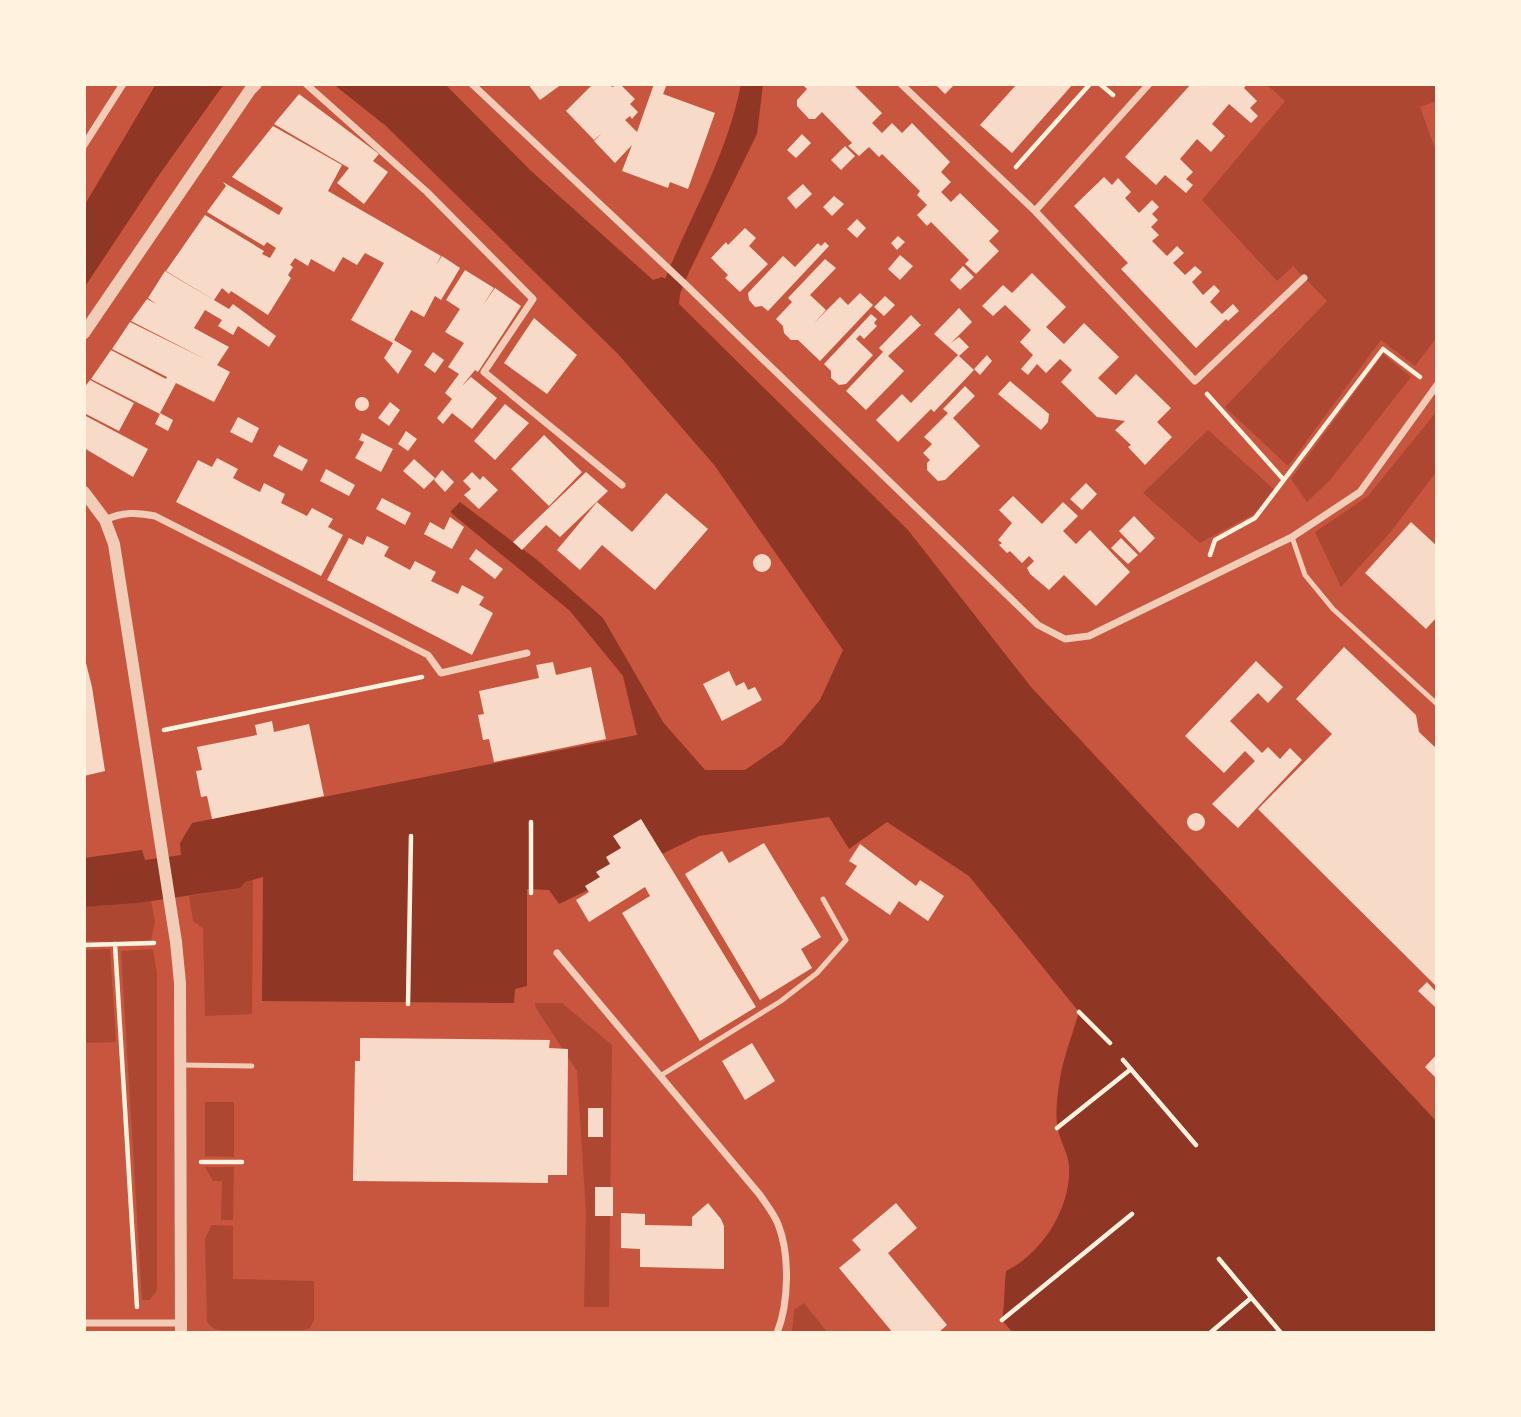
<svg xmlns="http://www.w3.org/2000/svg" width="1521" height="1417" viewBox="0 0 1521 1417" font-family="Figtree,sans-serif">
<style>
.green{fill:#ae4732}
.water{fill:#8f3625}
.building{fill:#f7dbc8}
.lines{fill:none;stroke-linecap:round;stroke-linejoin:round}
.path{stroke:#fff3e0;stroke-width:4.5}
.service{stroke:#f1ccb7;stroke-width:5}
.minor{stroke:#f1ccb7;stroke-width:7}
.tertiary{stroke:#f1ccb7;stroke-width:12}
</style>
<rect width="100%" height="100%" fill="#c8553d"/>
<path class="green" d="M1266,84H1437V101L1420,107L1437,154V337L1415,366L1381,340L1288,466L1225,407L1327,301L1293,266L1277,281L1202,200L1285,101Z
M1383,354L1411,377L1331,479L1307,502L1291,479Z
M1437,411V471L1389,534L1341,587L1315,532L1368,496Z
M1208,430L1277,492L1252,515L1200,543L1143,493Z
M253,880L252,1014L205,1016L203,928L193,921L189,896L240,888L245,882Z
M151,900L155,922L151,940L120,942L84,941V907L136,903Z
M110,949L116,1042L84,1043V950Z
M153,949L157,973V1287L156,1292L149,1300H142L121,951Z
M535,1003H562L612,1045L609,1307H584L586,1213L577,1071L536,1008Z
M205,1102H234V1157L205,1156Z
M205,1167H234L233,1220H221L222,1181H213Z
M212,1225L233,1226V1279L314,1281V1320L310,1328L303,1330H220L214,1329L207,1322L205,1238Z
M804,1303L828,1333H792L794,1310Z"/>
<path class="water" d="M156,84H224L159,175L84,288V206Z
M333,84H445L530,170L653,280L662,277L665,279C691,215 728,153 741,84H763L757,134L689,272L680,294L679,304L908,530L1031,687L1437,1122V1333H1013L1002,1320C1005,1303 1004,1288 1006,1271C1042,1254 1072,1207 1069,1165C1068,1153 1060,1141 1058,1129C1055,1116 1057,1098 1059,1085C1062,1061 1072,1036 1079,1012L969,876L887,822L849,849L829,817L699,836L559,904L549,890L527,889V986L515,989L514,1003L262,1001L263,877L245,882L240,888L137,903L84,907V858L142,850L145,860L181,855L180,843L192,823L637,735L623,676L570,611L450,512L460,502L536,559L603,618L663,722L705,770H745L783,744L820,700L843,650L715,466L618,354L386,126Z"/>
<path class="building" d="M528,84H562L540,100Z
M593,84H609L612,87L620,84L635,99L630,104L638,112L632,119L630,116L625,120L637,132L654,84H667L663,94L715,113L688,189L670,182L668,188L622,171L632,145L615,163L594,141L602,133L594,140L566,111Z
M802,84H853L882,113L872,123L882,133L892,123L902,133L912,123L950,162L941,172L951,182L941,192L951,202L960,193L999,231L989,241L999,251L976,274L965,264L969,260L931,222L927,226L917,215L927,205L917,195L920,191L882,154L879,157L869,147L859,156L848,146L852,143L822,112L815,119H809L797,106V100L807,89Z
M935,84H955L945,94Z
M1017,84H1073L1012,153L980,125Z
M1191,84H1247L1244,88L1257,101L1250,108L1258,116L1251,123L1229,104L1212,124L1225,136L1211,152L1197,139L1180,159L1193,172L1186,179L1193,185L1186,193L1165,175L1156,185L1125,157Z
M299,94L379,154L373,161L388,172L364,204L337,183L349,168L274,124Z
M273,126L342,165L328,191L441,256L436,265L442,256L460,268L441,300L435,296L424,317L411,310L394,340L412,351L398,374L384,358L393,343L351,320L384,263L365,253L357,265L343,257L334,272L311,259L308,266L295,258L290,265L293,267L288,275L291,278L268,315L231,291L229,294L222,288L214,300L166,271L205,215L264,251L262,254L270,258L276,248L267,242L264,246L207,212L226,186L223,182L279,215L283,208L232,177Z
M802,134L811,143L796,158L787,150Z
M845,146L855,156L841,170L831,160Z
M1104,177L1112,185L1118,178L1131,192L1125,198L1139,213L1152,200L1159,207L1152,214L1158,220L1151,227L1159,235L1152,241L1167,256L1177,246L1184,253L1173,263L1185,275L1195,266L1202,272L1192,282L1203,295L1214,285L1220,291L1210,302L1222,314L1233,304L1239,311L1228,321L1226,319L1196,348L1121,269L1128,263L1074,206Z
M803,184L812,194L796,209L787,198Z
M834,196L844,204L832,216L823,207Z
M857,219L866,228L857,238L847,229Z
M745,228L756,238L749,246L768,264L740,292L725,278L728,275L711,258L726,242L728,245Z
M898,236L905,242L897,250L891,243Z
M825,242L829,246L768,311L762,306L755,307L749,300L748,293L783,256L795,267L818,243L821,246Z
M900,255L913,266L900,280L888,269Z
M825,259L836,268L810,295L826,310L814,323L840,297L848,305L860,293L873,305L820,361L798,340H791L784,333L783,326L776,319L792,302L788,298Z
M963,266L974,277L960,290L950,280Z
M465,270L494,288L483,305L495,288L521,306L478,372L475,370L462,386L471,377L497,398L472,429L452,413L443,424L437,418L452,399L445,393L459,374L448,367L464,343L445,332L460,309L446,300Z
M165,271L229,309L233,304L276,336L269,347L238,326L233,335L218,326L222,320L205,310L194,328L229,347L217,365L230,372L214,402L176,383L160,413L173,420L168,431L155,424L160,414L91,379L111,350L166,379L167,377L112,349L130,322L205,359L131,321L147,299L156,304L148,298Z
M1032,273L1066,307L1046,327L1064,344L1084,323L1119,357L1098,378L1116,395L1136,374L1171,408L1157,422L1172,437L1145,465L1128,447L1131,445L1115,430L1125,421L1097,417L1061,382L1072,370L1060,359L1046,373L1037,364L1028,375L1021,369L1033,355L1020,342L1031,330L1005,305L993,316L982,306L1003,285L1012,293Z
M885,296L895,305L884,316L874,307Z
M959,308L972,322L951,343L959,337L969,347L959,356L974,370L934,412L931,409L898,442L876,420L902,394L911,403L958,355L934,334Z
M871,314L877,319L874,323L877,326L864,339L860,335L856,339L873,355L846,384L839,385L831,378V371L824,364Z
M911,315L921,325L888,356L904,371L866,410L846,391L883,352L879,348Z
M534,318L577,355L547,394L504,363Z
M433,352L444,360L435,373L424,365Z
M987,355L992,361L980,375L974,369Z
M90,380L134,403L119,431L84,413V388Z
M1010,381L1049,414L1048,422L1041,430L998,394Z
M965,386L975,396L953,418L980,446L945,480L938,481L927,470V463L930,460L923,453L932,444L924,437L948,413L943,409Z
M355 404a7 7 0 1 1 14 0a7 7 0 1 1-14 0Z
M390,402L400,410L389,426L378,418Z
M505,404L529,423L495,460L474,441Z
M84,415L148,449L133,477L84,448Z
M238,417L259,428L252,443L230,432Z
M406,431L417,439L408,451L398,444Z
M362,433L393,449L381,472L355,458L364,442L359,440Z
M544,435L582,472L549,506L511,469Z
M279,445L308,460L302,471L273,456Z
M217,458L238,469L233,478L246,485L260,492L264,483L285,494L281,503L307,516L312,508L333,519L328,527L343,535L321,576L176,502L198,460L212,467Z
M414,459L435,478L424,489L403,471Z
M326,469L355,485L349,496L320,481Z
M442,470L454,482L445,492L434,480Z
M472,472L480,480L483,476L498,490L479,509L464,495L471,489L463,481Z
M586,472L608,491L560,537L546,525L522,550L513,542Z
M1086,483L1097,494L1082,510L1070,499Z
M666,493L708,529L655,590L602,545L580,570L557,550L597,502L632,532Z
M1013,496L1042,524L1063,502L1078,516L1063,531L1076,544L1090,530L1130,572L1096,606L1064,575L1049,590L1030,574L1027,568L1034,561L1029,556L1022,563L1010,551L1007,553L999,545L1002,543L998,540L1012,523L999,510Z
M382,498L411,513L405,525L376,509Z
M1134,516L1155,538L1140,553L1119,531Z
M450,517L464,527L452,549L424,534L430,522L444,530Z
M1411,522L1437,546V617L1426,629L1365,573Z
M367,536L389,547L384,556L410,570L415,561L436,572L431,581L458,594L462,585L484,597L479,605L493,613L472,655L327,580L349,538L363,545Z
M1121,538L1138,555L1128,564L1111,548Z
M476,549L503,569L495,579L469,559Z
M753 563a9 9 0 1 1 18 0a9 9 0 1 1-18 0Z
M1344,647L1416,715L1419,732L1437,749V987L1258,809L1332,734L1296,699Z
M84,655L92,687L105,771L84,776Z
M1256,661L1283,687L1268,703L1258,693L1230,721L1262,753L1268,747L1280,759L1290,748L1302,760L1238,828L1212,804L1255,761L1245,751L1224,773L1185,736Z
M553,662L556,675L591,667L606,739L494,762L489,739L483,740L478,715L484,714L479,691L539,678L536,665Z
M729,671L736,686L744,682L748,690L755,687L762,700L722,721L703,684Z
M272,721L274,732L309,724L324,796L212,819L207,796L201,797L196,771L202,770L197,747L257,735L255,725Z
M1187 822a9 9 0 1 1 18 0a9 9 0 1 1-18 0Z
M641,819L756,1007L700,1041L622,913L650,896L645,887L589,922L576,900L589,892L585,886L600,877L596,872L610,864L606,857L621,848L613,836Z
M764,843L821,937L801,949L812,968L760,1000L685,874L722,851L729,863Z
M860,844L916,886L920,880L944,896L928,921L899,901L890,915L845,884L857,866L849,861Z
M1427,982L1437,993V1005L1435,1007L1418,991Z
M360,1038L550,1040L549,1048L568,1049L567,1175H548V1183L353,1181L355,1061H360Z
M752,1043L775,1081L745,1100L722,1061Z
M1437,1054V1079L1425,1067Z
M588,1108H603V1137H588Z
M595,1187H613V1216H595Z
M708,1203L721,1219L724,1226V1269L640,1267V1249L621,1248V1213L645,1214V1225L692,1226V1217Z
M896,1203L917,1228L888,1253L947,1325L938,1333H893L839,1268L861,1250L852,1240Z"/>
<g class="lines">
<path class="path" d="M1100,84L1113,95
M1016,167L1090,84
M1207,394L1283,479
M1210,555L1215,540L1255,518L1383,349L1420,377
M164,730L422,677
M531,893V822
M115,944L137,1307
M84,945L154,943
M408,1004L411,836
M1079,1012L1110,1043
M1123,1060L1196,1145
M1057,1128L1131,1069
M201,1162H242
M1219,1259L1281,1333
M1002,1320L1132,1214
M1210,1333L1251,1298"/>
<path class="service" d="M1292,537L1305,575L1333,609L1437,704
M181,1065L252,1066
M660,1076L781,1001L817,973L846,940L823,899"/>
<path class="minor" d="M306,84L427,192L533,299L484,372L622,485
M472,84L685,284L1038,625L1065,639L1089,636L1292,537L1360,492L1437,385
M901,84L1035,211L1195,381L1304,278
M84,145L123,84
M1035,211L1149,84
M105,520C122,512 137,512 155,516L428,655L441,673L527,653
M557,953L760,1195C766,1204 774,1214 778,1224C790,1254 789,1303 777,1333
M84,1323H181"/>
<path class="tertiary" d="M84,333L250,90L256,84
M84,492L105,520L114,544L176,942L180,983L181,1333"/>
</g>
<rect width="1521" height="1417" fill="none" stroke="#fff3e0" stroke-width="172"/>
</svg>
